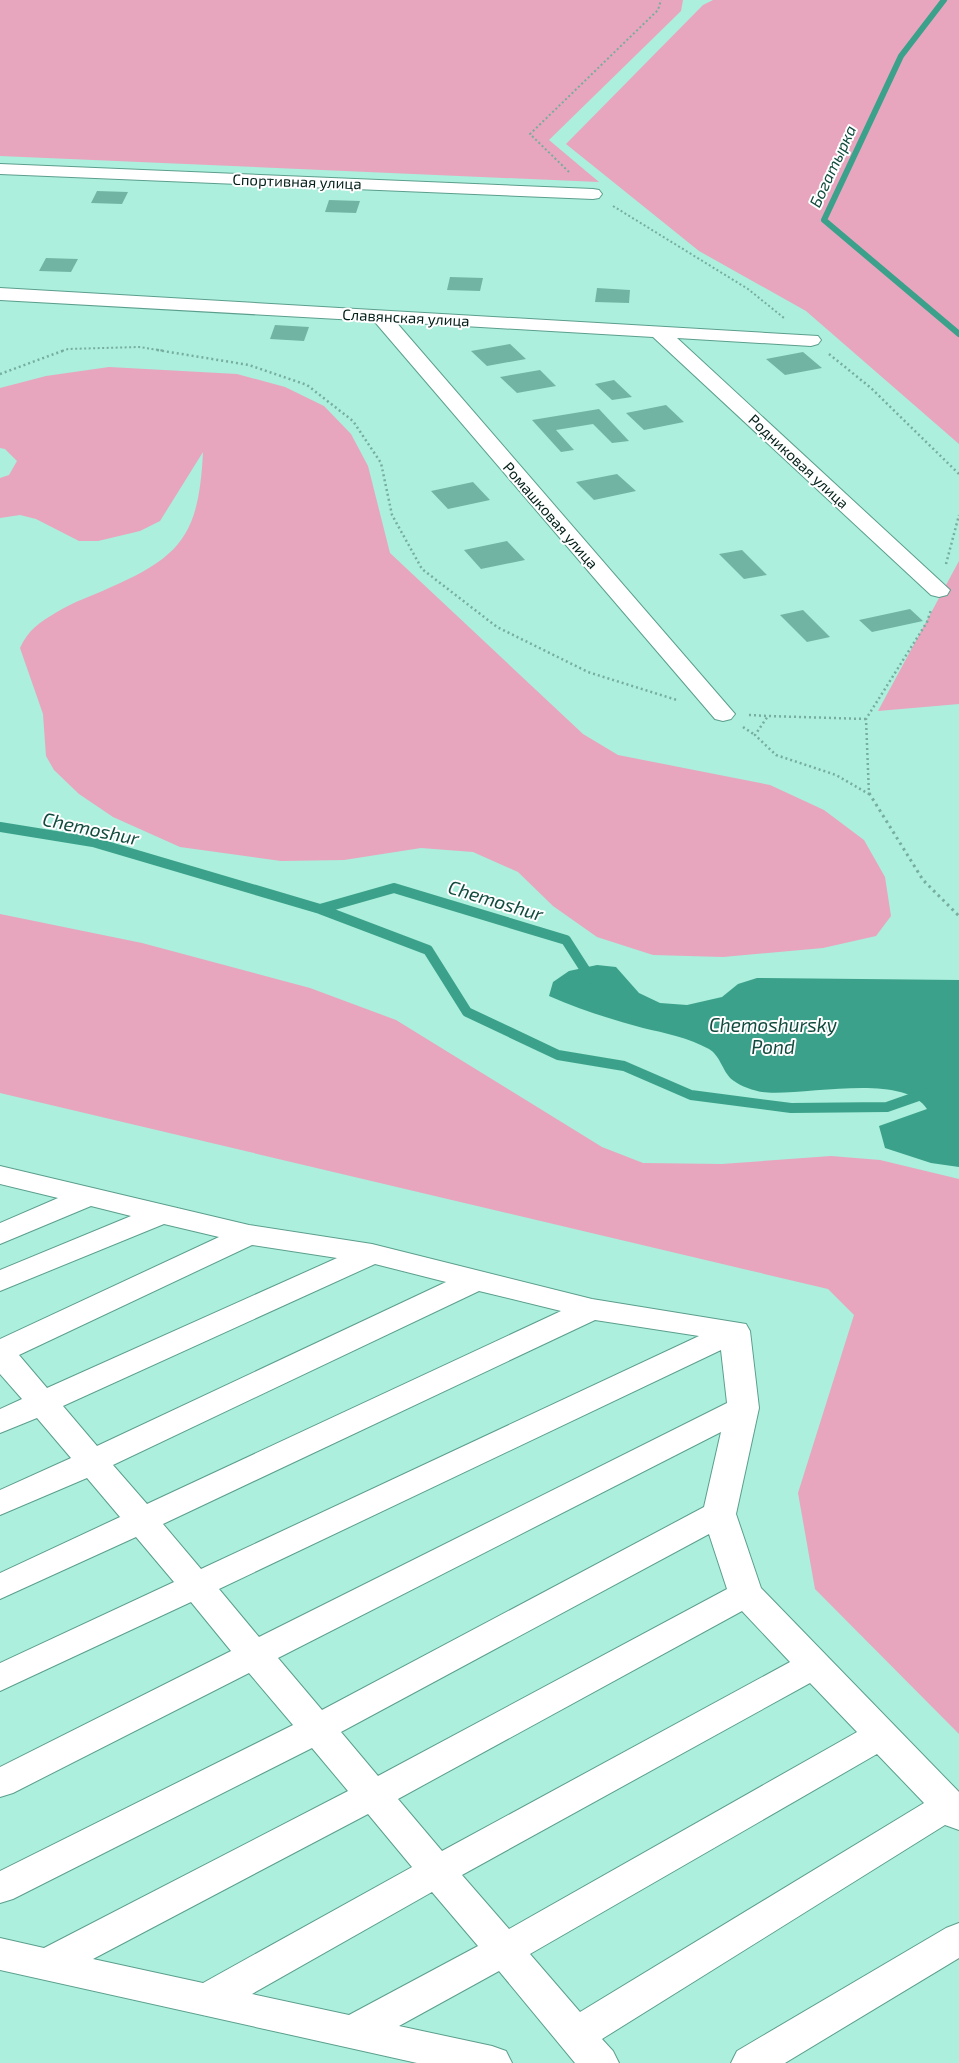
<svg xmlns="http://www.w3.org/2000/svg" width="959" height="2063" viewBox="0 0 959 2063" font-family="'Exo 2',sans-serif">
<style>
.green{fill:#e8a5be}
.water{fill:#3ba18a}
.lines{fill:none;stroke-linecap:round;stroke-linejoin:round}
.stream-far1{stroke:#3ba18a;stroke-width:6}
.stream{stroke:#3ba18a;stroke-width:10}
.building{fill:#72b4a3}
.minor-casing{stroke:#5b9e8d;stroke-width:2}
.path-far2{stroke:#76ad9e;stroke-width:2;stroke-dasharray:2 2.5;stroke-linecap:butt}
.path-far1{stroke:#76ad9e;stroke-width:2.5;stroke-dasharray:2 3;stroke-linecap:butt}
.path{stroke:#76ad9e;stroke-width:3;stroke-dasharray:2.5 4;stroke-linecap:butt}
.minor{fill:#fff;fill-rule:evenodd}
.labels{text-anchor:middle;dominant-baseline:central;stroke-width:4;stroke-linejoin:round;paint-order:stroke}
.far-street-label{font-size:15px;fill:#031f19;stroke:#fff}
.far-water-label{font-size:16px;font-style:italic;fill:#114b3f;stroke:#fff}
.water-label{font-size:19px;font-style:italic;fill:#114b3f;stroke:#fff}
</style>
<rect width="100%" height="100%" fill="#abefdc"/>
<path class="green" d="M0,0H683L681,11L549,140L599,182L0,156Z
M713,0H959V444L806,311L699,251L566,144L703,5Z
M109,367L237,374L285,387L324,406L351,434L368,466L390,553L583,734L618,755L770,785L824,810L864,840L885,877L891,916L876,936L823,948L723,957L653,955L597,937L553,906L518,872L473,852L421,848L344,860L281,861L180,847L113,817L79,794L54,770L46,756L43,714L20,648C28,630 40,622 57,612C73,602 92,596 109,588C183,556 199,533 203,452L160,521L140,531L98,541H79L36,519L20,515L0,518V478L9,475L17,461L5,449L0,448V388L46,376Z
M959,561V704L878,711Z
M0,914L142,943L310,988L396,1020L602,1147L643,1163L722,1164L831,1156L880,1160L959,1179V1734L815,1589L798,1493L854,1315L828,1289L0,1093Z"/>
<path class="water" d="M597,965L616,967L639,993L660,1003L687,1005L722,997L738,984L757,978L959,980V1167L931,1163L885,1148L879,1126L927,1109C903,1071 802,1097 762,1092C755,1091 740,1086 734,1081C723,1074 721,1056 709,1049C689,1038 665,1033 643,1028C611,1019 580,1010 549,996L553,982L569,971Z"/>
<g class="lines">
<path class="stream-far1" d="M944,0L901,56L824,220L959,334"/>
<path class="stream" d="M0,827L93,842L320,909L394,888L566,940L591,979
M320,909L428,950L467,1012L558,1055L624,1066L691,1095L791,1108L887,1107L927,1093"/>
</g>
<path class="building" d="M97,191L128,192L122,204L91,203Z
M329,200L360,201L356,213L325,212Z
M46,258L78,259L71,272L39,271Z
M450,277L483,278L480,291L447,290Z
M597,288L630,290L629,303L595,302Z
M275,325L309,327L304,341L270,339Z
M510,344L526,359L487,366L471,351Z
M803,352L822,368L785,375L766,359Z
M540,370L556,386L517,393L500,377Z
M614,380L632,397L612,400L595,384Z
M666,405L684,422L644,430L626,413Z
M599,409L629,441L612,443L593,424L556,430L574,450L561,452L532,420Z
M617,474L636,491L594,500L576,482Z
M473,482L490,500L448,509L431,491Z
M507,541L525,560L481,569L464,550Z
M742,550L767,575L744,579L719,554Z
M910,609L923,621L872,632L859,620Z
M803,610L830,637L807,642L780,615Z"/>
<g class="lines">
<g class="minor-casing">
<path id="minor" d="M0,164L593,189L599,190L602,194L599,198L593,199L0,174Z
M0,288L818,336L821,340L818,344L811,346L677,338L950,590L947,595L939,597L931,595L653,337L396,322L735,714L731,719L723,721L715,719L374,321L0,300Z
M0,1166L249,1225L372,1244L592,1299L746,1324L750,1331L759,1408L736,1514L761,1588L959,1792V1830L945,1825L602,2039L613,2051L619,2063H575L499,1971L399,2026L492,2046L506,2051L512,2063H417L0,1970V1938L44,1948L348,1791L312,1748L13,1899L0,1903V1871L293,1725L249,1673L13,1793L0,1797V1767L231,1651L191,1602L0,1691V1663L174,1582L136,1537L0,1599V1573L120,1517L87,1478L0,1515V1490L71,1458L37,1418L0,1433V1409L22,1399L0,1374V1339L219,1237L164,1224L0,1291V1270L131,1216L91,1206L0,1244V1223L58,1198L0,1184ZM252,1245L337,1258L47,1388L19,1355ZM375,1264L446,1282L97,1446L63,1406ZM479,1291L561,1311L147,1504L113,1465ZM595,1320L699,1336L201,1569L163,1524ZM721,1350L727,1403L259,1637L219,1589ZM721,1432L704,1507L322,1710L278,1658ZM709,1534L727,1589L378,1776L341,1732ZM742,1611L790,1662L442,1851L398,1799ZM810,1683L857,1732L509,1929L462,1875ZM877,1754L924,1803L580,2012L530,1954ZM368,1814L412,1867L203,1983L93,1959ZM432,1892L478,1946L349,2015L252,1994Z
M959,1923V1958L785,2063H731L737,2051L946,1928Z"/>
</g>
<path class="path-far2" d="M569,172L530,134L658,10L661,0
M613,206L748,289L784,318
M62,351L68,349L139,347L165,351"/>
<path class="path-far1" d="M157,350L249,365L307,385L353,421L381,463L392,515L422,569L497,627L588,672L677,700
M829,354L871,388L959,474
M0,374L65,350
M946,564L959,515
M749,715L768,716
M866,719L768,716L755,735L776,755L836,775L869,794
M743,727L755,735
M869,795L866,719L927,622L931,610"/>
<path class="path" d="M869,793L923,880L959,916"/>
<use href="#minor" class="minor"/>
</g>
<g class="labels">
<g class="far-street-label">
<text transform="translate(297 181) rotate(2)">Спортивная улица</text>
<text transform="translate(406 317) rotate(3)">Славянская улица</text>
<text transform="translate(799 461) rotate(43)">Родниковая улица</text>
<text transform="translate(551 515) rotate(49)">Ромашковая улица</text>
</g>
<g class="far-water-label">
<text transform="translate(832 166) rotate(-65)">Богатырка</text>
</g>
<g class="water-label">
<text transform="translate(91 828) rotate(12)">Chemoshur</text>
<text transform="translate(496 900) rotate(17)">Chemoshur</text>
<text x="773" y="1024">Chemoshursky<tspan x="773" dy="22">Pond</tspan></text>
</g>
</g>
</svg>
